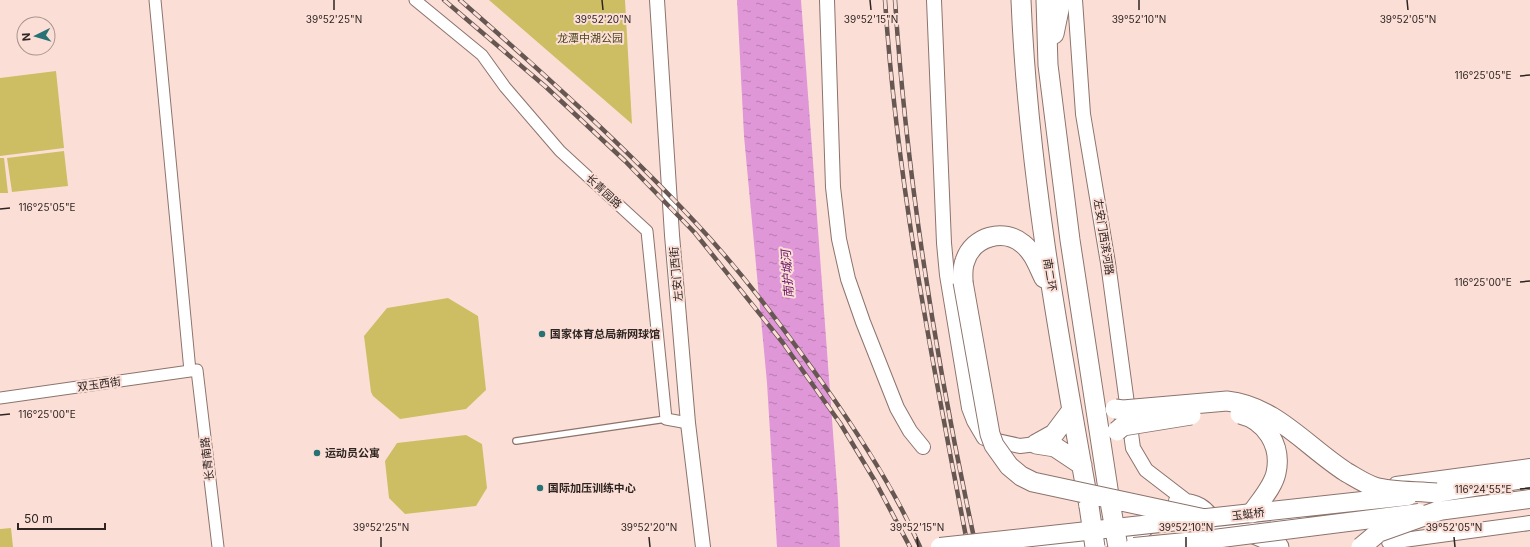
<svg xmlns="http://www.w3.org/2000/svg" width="1530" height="547" viewBox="0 0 1530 547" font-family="Inter,'Noto Sans SC',sans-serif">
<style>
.green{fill:#cdbe63}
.water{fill:url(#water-ripples)}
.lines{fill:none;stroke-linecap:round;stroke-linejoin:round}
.service-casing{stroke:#8c736c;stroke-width:8}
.minor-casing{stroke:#8c736c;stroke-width:13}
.tertiary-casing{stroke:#8c736c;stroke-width:16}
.primary-casing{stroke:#8c736c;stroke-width:20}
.trunk-casing{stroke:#8c736c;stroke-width:21}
.service{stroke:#fff;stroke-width:5.5}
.minor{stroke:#fff;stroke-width:11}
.tertiary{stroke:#fff;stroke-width:14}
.primary{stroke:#fff;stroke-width:18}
.trunk{stroke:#fff;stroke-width:19}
.rail-casing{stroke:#665752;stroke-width:4.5}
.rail{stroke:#fbdfd7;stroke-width:3;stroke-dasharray:9;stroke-linecap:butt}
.primary-bridge-casing{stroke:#8c736c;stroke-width:20;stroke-linecap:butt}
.trunk-bridge-casing{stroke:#8c736c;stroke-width:21;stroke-linecap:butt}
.primary-bridge{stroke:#fff;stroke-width:18}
.trunk-bridge{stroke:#fff;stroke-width:19}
.ticks{fill:none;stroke:#2e2421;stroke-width:1.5}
.poi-dot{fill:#277274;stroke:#fbdfd7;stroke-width:1.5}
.labels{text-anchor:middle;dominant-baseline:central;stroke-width:4;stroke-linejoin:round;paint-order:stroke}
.park-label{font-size:11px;fill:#4d461d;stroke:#fbdfd7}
.street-label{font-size:11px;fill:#2e2421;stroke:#fbdfd7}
.poi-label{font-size:11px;font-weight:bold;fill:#2e2421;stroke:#fbdfd7;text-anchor:start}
.water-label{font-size:12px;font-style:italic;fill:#691264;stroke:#fbdfd7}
.ticks-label{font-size:10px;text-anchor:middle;fill:#2e2421;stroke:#fbdfd7;stroke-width:4;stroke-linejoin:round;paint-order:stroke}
</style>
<defs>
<pattern id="water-ripples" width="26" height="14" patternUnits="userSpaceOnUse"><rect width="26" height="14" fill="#e097d8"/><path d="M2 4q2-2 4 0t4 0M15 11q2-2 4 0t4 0" fill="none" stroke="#b67baf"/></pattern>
</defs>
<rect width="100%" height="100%" fill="#fbdfd7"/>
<path class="green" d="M489,0H625L632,124Z
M56,71L64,148L0,156V78Z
M64,151L68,186L12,192L7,158Z
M0,158H4L8,193H0Z
M448,298L478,316L486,390L466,409L400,419L373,396L371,392L364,336L387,308Z
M466,435L482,444L487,488L476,506L405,514L389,498L385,461L397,443Z
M11,528L13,547H0V529Z"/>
<path class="water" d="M737,0H801L838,500L840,547H777L767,383L744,136Z"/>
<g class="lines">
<g class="service-casing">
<path id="service" d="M516,441L666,419"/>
</g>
<g class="minor-casing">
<path id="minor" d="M155,0L190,371
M415,0L482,55L505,87L560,151L647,231L666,419L688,423
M0,398L197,370L218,547"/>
</g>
<g class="tertiary-casing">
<path id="tertiary" d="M657,0L672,235L688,423L703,547
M827,0L833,187L839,239L848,279L863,322L897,408L910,431L923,447
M934,0L944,243L947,275L969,408L974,421L984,438L1020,446L1036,444
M1075,0L1083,114L1108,263L1133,448L1146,470L1185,500
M1396,484L1530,466
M1176,501C1195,499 1209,507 1216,525
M1213,518L1226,526L1322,517
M1386,520L1389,542L1530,523
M1039,547L1138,536L1150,525"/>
</g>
<g class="primary-casing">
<path id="primary" d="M1436,493L1530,478
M1438,511L1530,499"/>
</g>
<g class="trunk-casing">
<path id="trunk" d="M1021,0C1028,170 1059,339 1089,506
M1046,0L1048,65L1070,240L1110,502
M1054,34L1061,0
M963,282C963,275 962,268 965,261C973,236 1004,228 1023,244C1034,253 1038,266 1044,278
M1036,444L1055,447L1082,465
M1036,444L1054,434L1072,410
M1254,534L1275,543L1279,547"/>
</g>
<use href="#service" class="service"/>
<use href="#minor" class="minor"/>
<use href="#tertiary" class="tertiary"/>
<use href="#primary" class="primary"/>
<use href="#trunk" class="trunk"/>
<g class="rail-casing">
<path id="rail" d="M444,0L546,87L625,161L695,233L783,343L840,423L875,481L910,547
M460,0C541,71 621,143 694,221C742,272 784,329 824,385C860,436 895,490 920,547
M885,0C897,184 933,366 968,547
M895,0C907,184 937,367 976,547"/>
</g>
<use href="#rail" class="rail"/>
<g class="primary-bridge-casing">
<path id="primary-bridge" d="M940,547L1408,496
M1134,547L1206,540L1419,513"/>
</g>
<g class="trunk-bridge-casing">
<path id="trunk-bridge" d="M963,282L990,434L994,445L1009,466L1021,476L1033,482L1205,519
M1115,409L1123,410L1227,401C1275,406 1307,447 1346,472C1355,477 1365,484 1375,487C1391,492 1419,491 1436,493
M1240,414C1266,420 1282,446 1276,473C1273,487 1260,501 1252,513
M1117,431L1123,426L1191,415
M1110,502L1118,547
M1089,506L1095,547
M1361,547L1379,532L1438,511"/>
</g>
<use href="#primary-bridge" class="primary-bridge"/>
<use href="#trunk-bridge" class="trunk-bridge"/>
</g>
<path class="ticks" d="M334,0V10M602,0L603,10M870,0L871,10M1139,0V10M1407,0L1408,10M1520,76L1530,75M0,209L10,208M1520,282L1530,281M0,415L10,414M1520,489L1530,488M381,537V547M649,537L650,547M917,537L918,547M1186,537V547M1454,537L1455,547"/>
<g class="poi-dot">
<circle cx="542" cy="334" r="4"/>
<circle cx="317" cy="453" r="4"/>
<circle cx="540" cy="488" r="4"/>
</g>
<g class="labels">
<g class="park-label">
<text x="590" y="38">龙潭中湖公园</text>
</g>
<g class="street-label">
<text transform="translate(604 191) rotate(43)">长青园路</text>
<text transform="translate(1104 237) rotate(81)">左安门西滨河路</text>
<text transform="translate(676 274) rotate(-95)">左安门西街</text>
<text transform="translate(1050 275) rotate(81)">南二环</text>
<text transform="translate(99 384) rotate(-8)">双玉西街</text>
<text transform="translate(207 459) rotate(-97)">长青南路</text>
<text transform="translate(1248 514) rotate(-7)">玉蜓桥</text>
</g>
<g class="poi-label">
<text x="550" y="334">国家体育总局新网球馆</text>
<text x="325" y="453">运动员公寓</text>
<text x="548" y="488">国际加压训练中心</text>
</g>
<g class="water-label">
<text transform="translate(787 274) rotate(-94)">南护城河</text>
</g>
</g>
<g class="ticks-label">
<text x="334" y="23">39°52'25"N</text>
<text x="603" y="23">39°52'20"N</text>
<text x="871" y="23">39°52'15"N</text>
<text x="1139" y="23">39°52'10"N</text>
<text x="1408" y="23">39°52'05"N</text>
<text x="1483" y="79">116°25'05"E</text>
<text x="47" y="211">116°25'05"E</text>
<text x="1483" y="286">116°25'00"E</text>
<text x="47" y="418">116°25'00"E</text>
<text x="1483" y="493">116°24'55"E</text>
<text x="381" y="531">39°52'25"N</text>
<text x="649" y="531">39°52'20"N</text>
<text x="917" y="531">39°52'15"N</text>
<text x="1186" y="531">39°52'10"N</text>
<text x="1454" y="531">39°52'05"N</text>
</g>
<g transform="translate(36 36) rotate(265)"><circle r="19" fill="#fbdfd7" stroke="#a9948e"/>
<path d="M0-3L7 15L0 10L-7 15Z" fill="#277274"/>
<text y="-6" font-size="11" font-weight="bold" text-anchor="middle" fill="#2e2421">N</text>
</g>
<path d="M18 523v6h87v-6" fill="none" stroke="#2e2421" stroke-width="2"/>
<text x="24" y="523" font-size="12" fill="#2e2421" stroke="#fbdfd7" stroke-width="3" paint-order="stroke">50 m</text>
</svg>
